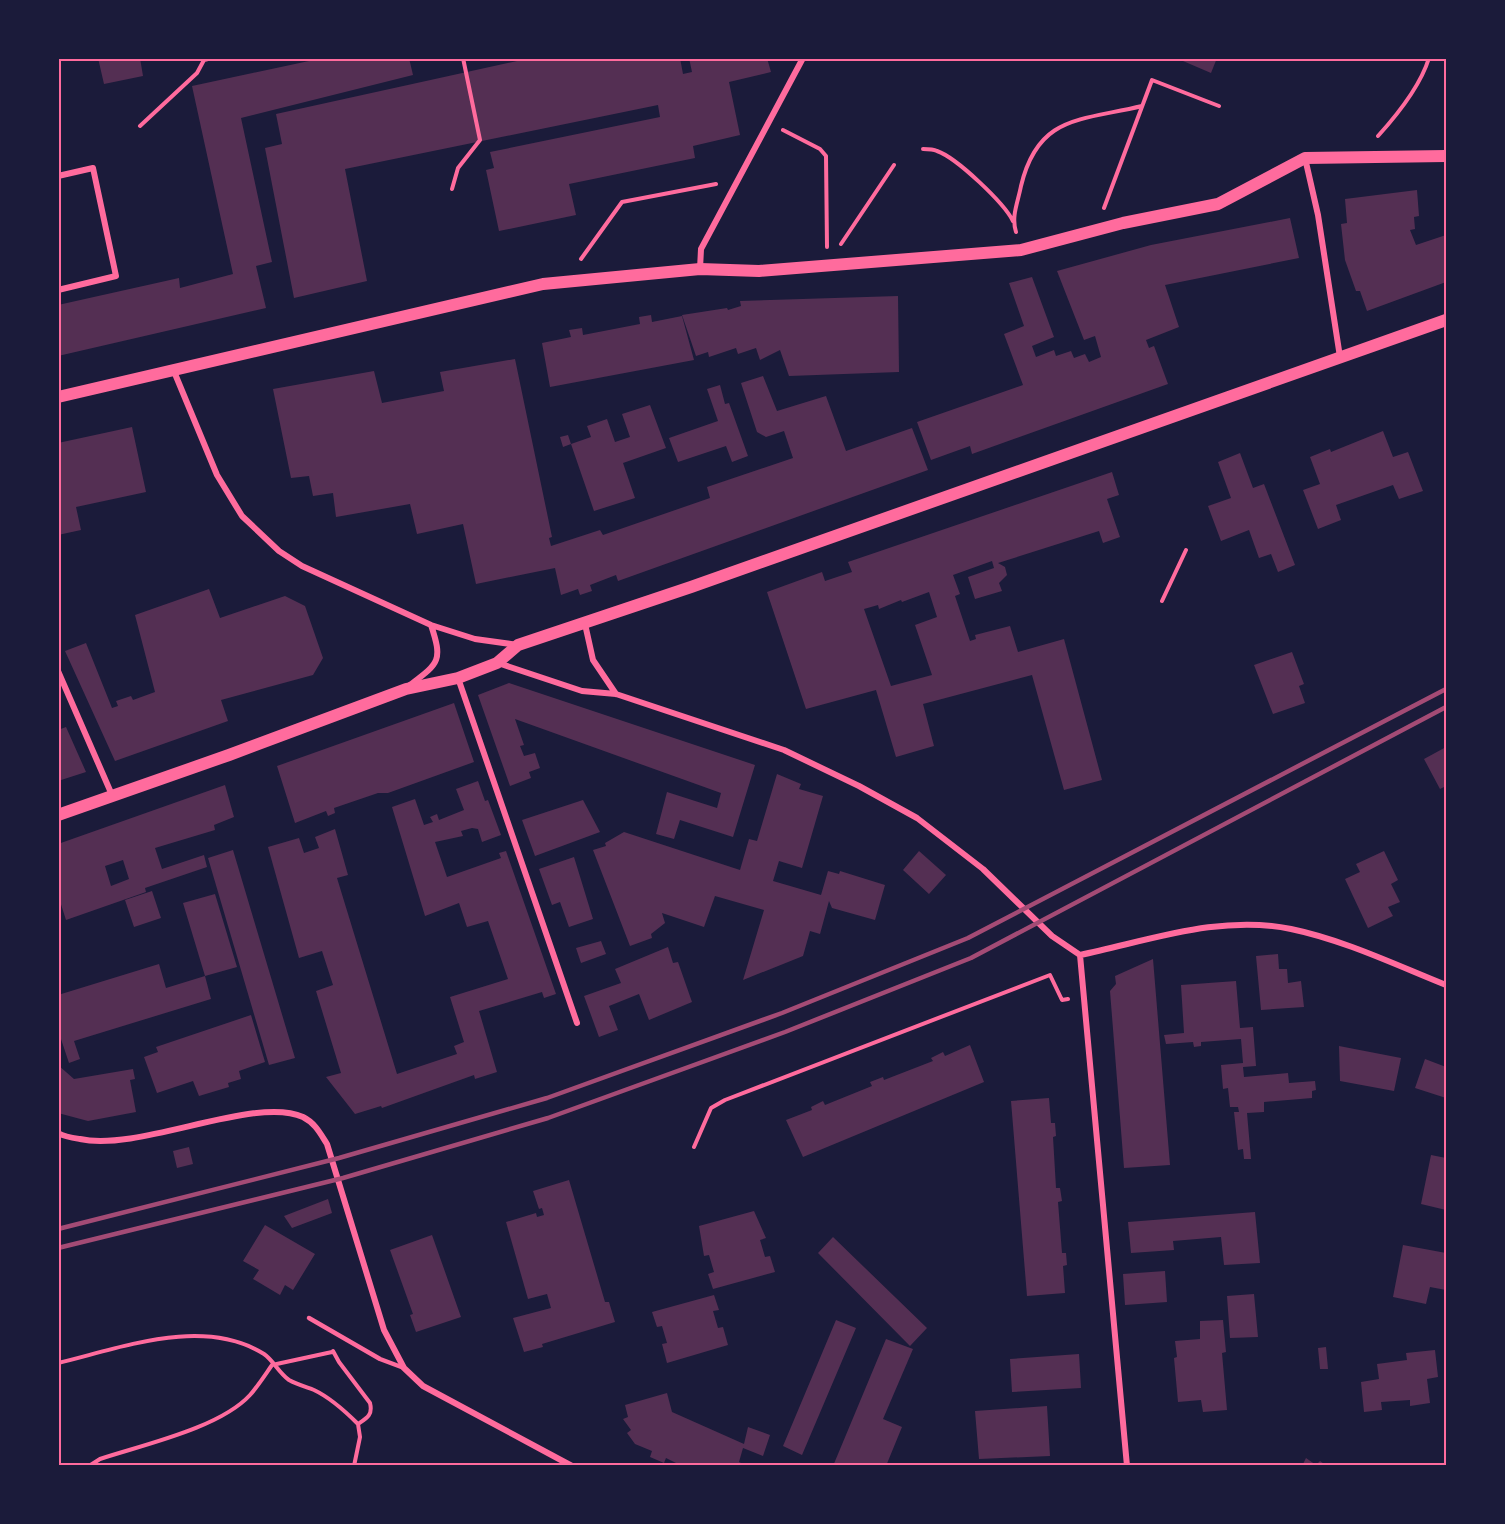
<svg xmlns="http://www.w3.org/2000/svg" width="1505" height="1524" viewBox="0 0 1505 1524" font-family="Barlow,sans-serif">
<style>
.building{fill:#542f53;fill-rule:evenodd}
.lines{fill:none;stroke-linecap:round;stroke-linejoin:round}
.path{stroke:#ff6b9d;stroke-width:4}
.service{stroke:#ff6b9d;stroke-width:4.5}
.minor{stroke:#ff6b9d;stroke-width:6}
.secondary{stroke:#ff6b9d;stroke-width:12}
.rail{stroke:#a44b75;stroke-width:4.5}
.neatline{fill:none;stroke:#ff6b9d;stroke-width:2}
</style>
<rect width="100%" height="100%" fill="#1b1b3a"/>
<path class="building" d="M98,58H140L143,76L104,84Z
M323,58H409L413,75L241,118L272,262L256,266L266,308L58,356V305L179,278L180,288L233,274L192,86Z
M531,58H680L683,74L692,72L689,58H767L771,72L729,82L740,135L693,146L695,158L569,184L576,215L499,231L486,170L494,168L490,152L660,117L658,105L345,169L367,281L294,298L265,148L282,144L276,114Z
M1176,58H1217L1211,73Z
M1417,190L1419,216L1414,217L1415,229L1410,230L1416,245L1446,235V282L1367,311L1360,291H1356L1345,260L1341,224L1347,223L1345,199Z
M1290,218L1299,258L1165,285L1179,327L1146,340L1149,348L1154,346L1168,384L972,454L970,446L931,460L917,422L1023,385L1004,334L1024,326L1009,283L1032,277L1054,337L1032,346L1036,357L1054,350L1056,356L1071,351L1074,358L1085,354L1089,362L1101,357L1095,336L1084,340L1057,271L1151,245Z
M898,296L899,372L789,376L780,350L760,360L756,348L738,354L736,348L709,357L708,352L696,356L682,315L727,308L728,310L741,306L740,301Z
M651,315L652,322L682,316L694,360L550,387L542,343L571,337L569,330L582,328L583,335L640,324L639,317Z
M515,359L552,537L549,538L551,546L600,530L603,535L710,498L707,487L793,458L784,431L766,437L757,432L741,383L763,376L777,411L826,396L846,451L912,428L928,470L618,581L616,575L590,585L592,591L580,595L578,589L561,595L555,568L476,584L463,524L417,534L410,504L336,517L333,493L313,496L309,476L291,478L273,389L374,371L382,403L444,391L440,372Z
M720,385L725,404L729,403L748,456L732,462L726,446L678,462L669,438L718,421L707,389Z
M650,405L666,448L623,463L635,498L594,511L571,444L591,437L587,426L607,419L615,442L630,437L622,414Z
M132,427L146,492L76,507L81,530L58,535V443Z
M1383,431L1393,457L1408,452L1423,491L1399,499L1393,485L1336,505L1341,520L1318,529L1303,490L1320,484L1310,457L1330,449L1331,452Z
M568,435L571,444L563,447L560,437Z
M1240,453L1253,488L1264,484L1295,565L1278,572L1271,554L1259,558L1249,530L1221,541L1208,506L1231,498L1218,462Z
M1112,472L1119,495L1107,499L1120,537L1103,543L1099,531L998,563L1005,567L1007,575L999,583L1002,591L975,599L968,577L994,568L992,561L953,575L960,594L955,596L970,641L976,639L975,635L1010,626L1018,652L1064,639L1102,780L1064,790L1032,675L923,704L934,746L896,757L876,690L806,709L767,592L822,572L825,581L852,572L848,562ZM929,592L937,617L915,625L932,675L891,686L864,609L878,605L879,609L901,600L902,602Z
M209,589L220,618L285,596L305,606L323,658L313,675L221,700L228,721L115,761L65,651L86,643L112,708L118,706L116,701L131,696L133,700L155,692L135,615Z
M1292,652L1304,684L1299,686L1305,703L1273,714L1254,665Z
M509,683L755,765L733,837L680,820L674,839L656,834L667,792L717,808L721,793L515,719L524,745L520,746L524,756L535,753L540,768L529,772L531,778L510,786L478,695Z
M454,703L474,762L388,793H378L334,808L335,813L328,816L326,811L295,823L277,766Z
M66,727L86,772L58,781V730Z
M1446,747V786L1440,789L1424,759Z
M777,774L801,784L799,789L823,796L802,868L779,861L773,881L821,895L828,871L839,874L840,871L885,885L875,920L832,908L829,901L820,934L810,931L803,956L743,980L764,910L715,896L704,927L662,913L665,923L651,934L652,938L630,946L593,850L606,846L605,843L624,832L740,870L749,839L757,841Z
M478,781L485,801L488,800L501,835L482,842L478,829L472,828L461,831L463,836L435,842L447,877L501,858L499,853L506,851L556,994L544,998L542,992L479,1011L497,1072L475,1079L474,1075L382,1108L381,1106L355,1114L326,1077L341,1073L316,991L333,985L322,951L299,958L268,847L299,838L304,853L319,848L315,837L335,829L348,875L337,878L397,1074L457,1054L454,1046L464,1042L450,997L508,979L488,921L467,927L459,903L425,916L392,807L415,799L424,825L433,822L430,817L437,814L439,820L464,810L456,789Z
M225,785L234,817L214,825L215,830L155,848L162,869L204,855L207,867L145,888L146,892L66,920L58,895V844ZM123,860L129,879L111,886L105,866Z
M583,800L600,832L535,856L522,820Z
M233,850L295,1058L269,1065L208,858Z
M919,851L946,875L929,894L903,870Z
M1384,851L1398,880L1391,884L1400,902L1388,907L1393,916L1368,928L1345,879L1360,872L1356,864Z
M574,857L593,919L569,927L560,902L552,905L539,869Z
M152,891L161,918L134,927L125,900Z
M215,894L237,967L205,976L183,903Z
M601,941L606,954L581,963L576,948Z
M668,947L673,963L678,962L692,1002L649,1020L639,994L609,1006L618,1030L599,1037L584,996L621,983L615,969Z
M1278,954L1279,969H1287L1288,983L1301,981L1304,1007L1261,1010L1256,956Z
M1153,959L1170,1165L1124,1168L1110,991L1116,984L1115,976Z
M159,964L166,988L205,976L211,999L74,1041L80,1059L69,1063L58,1030V995Z
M1236,981L1240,1028L1253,1027L1256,1066L1243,1067L1244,1077L1288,1073L1289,1083L1315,1081L1316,1090L1312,1091V1098L1264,1102V1112L1247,1113L1251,1159H1244L1243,1149L1238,1150L1234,1112H1239L1238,1107H1230L1228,1088L1223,1089L1221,1065L1243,1063L1241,1039L1201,1042V1046L1194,1047L1193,1042L1166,1044L1164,1035L1184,1033L1181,985Z
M251,1015L265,1062L239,1071L241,1079L228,1083L229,1087L199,1096L193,1081L157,1093L144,1057L158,1052L156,1047Z
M970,1045L984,1082L803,1157L786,1120L812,1110L811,1107L823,1101L825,1105L872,1086L870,1082L883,1077L884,1080L933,1061L931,1058L943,1052L945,1056Z
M1339,1046L1401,1058L1394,1091L1340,1081Z
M1425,1059L1446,1067V1098L1415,1088Z
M58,1065L74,1079L133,1069L135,1079L130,1080L136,1112L88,1121L58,1113Z
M1049,1098L1051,1123H1055L1056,1136L1053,1137L1056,1188H1060L1062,1201L1058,1202L1062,1253H1066L1067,1265L1063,1266L1065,1293L1027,1296L1011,1101Z
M189,1147L193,1164L177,1168L173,1151Z
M1431,1155L1446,1158V1210L1421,1204Z
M569,1180L605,1302H609L615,1322L542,1344L543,1347L524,1352L513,1318L551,1308L547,1294L528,1299L506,1222L536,1213L537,1217L544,1215L542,1208L539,1209L533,1191Z
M328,1199L332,1213L292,1228L284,1216Z
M754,1211L766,1238L760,1240L765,1257L770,1256L775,1272L713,1289L708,1274L714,1272L709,1255L704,1256L699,1226Z
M1255,1212L1260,1263L1224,1265L1221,1237L1173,1241L1174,1250L1131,1253L1128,1222Z
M265,1225L315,1254L293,1290L285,1285L280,1295L253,1279L259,1270L243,1261Z
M432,1235L461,1317L416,1332L410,1315L413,1314L390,1250Z
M833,1237L927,1328L910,1346L818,1253Z
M1403,1245L1446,1253V1290L1430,1287L1426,1304L1393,1297Z
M1165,1271L1167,1302L1125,1305L1123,1274Z
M1254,1294L1258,1337L1230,1338L1227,1296Z
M714,1295L719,1310L713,1311L718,1328L723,1327L728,1345L667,1363L662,1344L667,1343L662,1326L657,1327L652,1312Z
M836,1320L856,1328L802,1455L783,1446Z
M1223,1320L1226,1352L1222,1353L1227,1410L1203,1412L1201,1400L1178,1402L1174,1358L1177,1357L1175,1341L1200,1339V1321Z
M886,1339L913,1349L883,1419L902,1427L886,1466H833Z
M1326,1347L1328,1369H1320L1318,1348Z
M1435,1350L1438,1377L1427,1379L1430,1403L1410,1406V1400L1381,1402L1382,1410L1364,1412L1361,1382L1379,1379L1377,1364L1407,1360L1406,1353Z
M1079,1354L1081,1388L1012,1392L1010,1359Z
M667,1393L672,1412L744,1444L748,1427L770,1435L763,1456L743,1448L739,1462L747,1466H682L666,1458L664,1463L650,1457L652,1451L635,1444L627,1433L631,1430L623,1419L628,1417L625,1405Z
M1047,1406L1050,1456L979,1459L975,1411Z
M1306,1458L1316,1465L1320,1461L1327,1466H1302Z"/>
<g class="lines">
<path class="path" d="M140,126L197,73L204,60L212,58
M783,130L820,149L826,156L827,247
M1378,136C1398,114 1420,87 1429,58
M923,149C928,149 933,149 937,151C957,158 1004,203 1013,221
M452,189L458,168L480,140L463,58
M1104,208L1152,80L1219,106
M1016,232C1011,216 1018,202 1021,186C1038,115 1080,121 1142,106
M841,244L894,165
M581,259L622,202L716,184
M1162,601L1186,550
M694,1147L711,1108L725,1100L1050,975L1062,1000L1068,999
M333,1351L339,1362L370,1403C373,1415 367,1418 358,1424L360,1437L354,1466
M58,1363C121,1348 203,1316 264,1354C273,1360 279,1373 289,1380C296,1384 306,1387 314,1390C331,1398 345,1411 358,1424
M89,1466L100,1459C142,1445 220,1428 250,1395C258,1386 265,1375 272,1365L332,1352"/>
<path class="service" d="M309,1318L380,1359L404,1368"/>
<path class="minor" d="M1305,158L1318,215L1340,357
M58,176L93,168L116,276L58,290
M700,269L701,249L803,58
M173,369L217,475L242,516L279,551L302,566L431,625L475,639L518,645
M585,624L593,660L616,694
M498,663L582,691L616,694L784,750L859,786L917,818L983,869L1052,936L1080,955
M58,671L112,795
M458,678L577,1023
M410,685C439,663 443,661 431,625
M1080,955L1127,1466
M1080,955C1148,941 1220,914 1291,929C1344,940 1396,965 1446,985
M58,1133C65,1137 73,1138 80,1139C140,1152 255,1095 303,1117C315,1123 320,1133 327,1144L384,1330L404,1368L423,1386L572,1466"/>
<path class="secondary" d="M58,397L543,284L700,269L759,271L1021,250L1123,223L1218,204L1305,158L1446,156
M58,815L229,755L406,689L458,678L497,663L518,645L691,587L1446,320"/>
<path class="rail" d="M58,1229L339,1158L547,1098L782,1013L968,938L1446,689
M58,1248L343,1178L548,1118L785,1032L971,958L1446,707"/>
</g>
<rect width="1505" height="1524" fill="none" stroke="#1b1b3a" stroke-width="120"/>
<rect x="60" y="60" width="1385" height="1404" class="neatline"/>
</svg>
